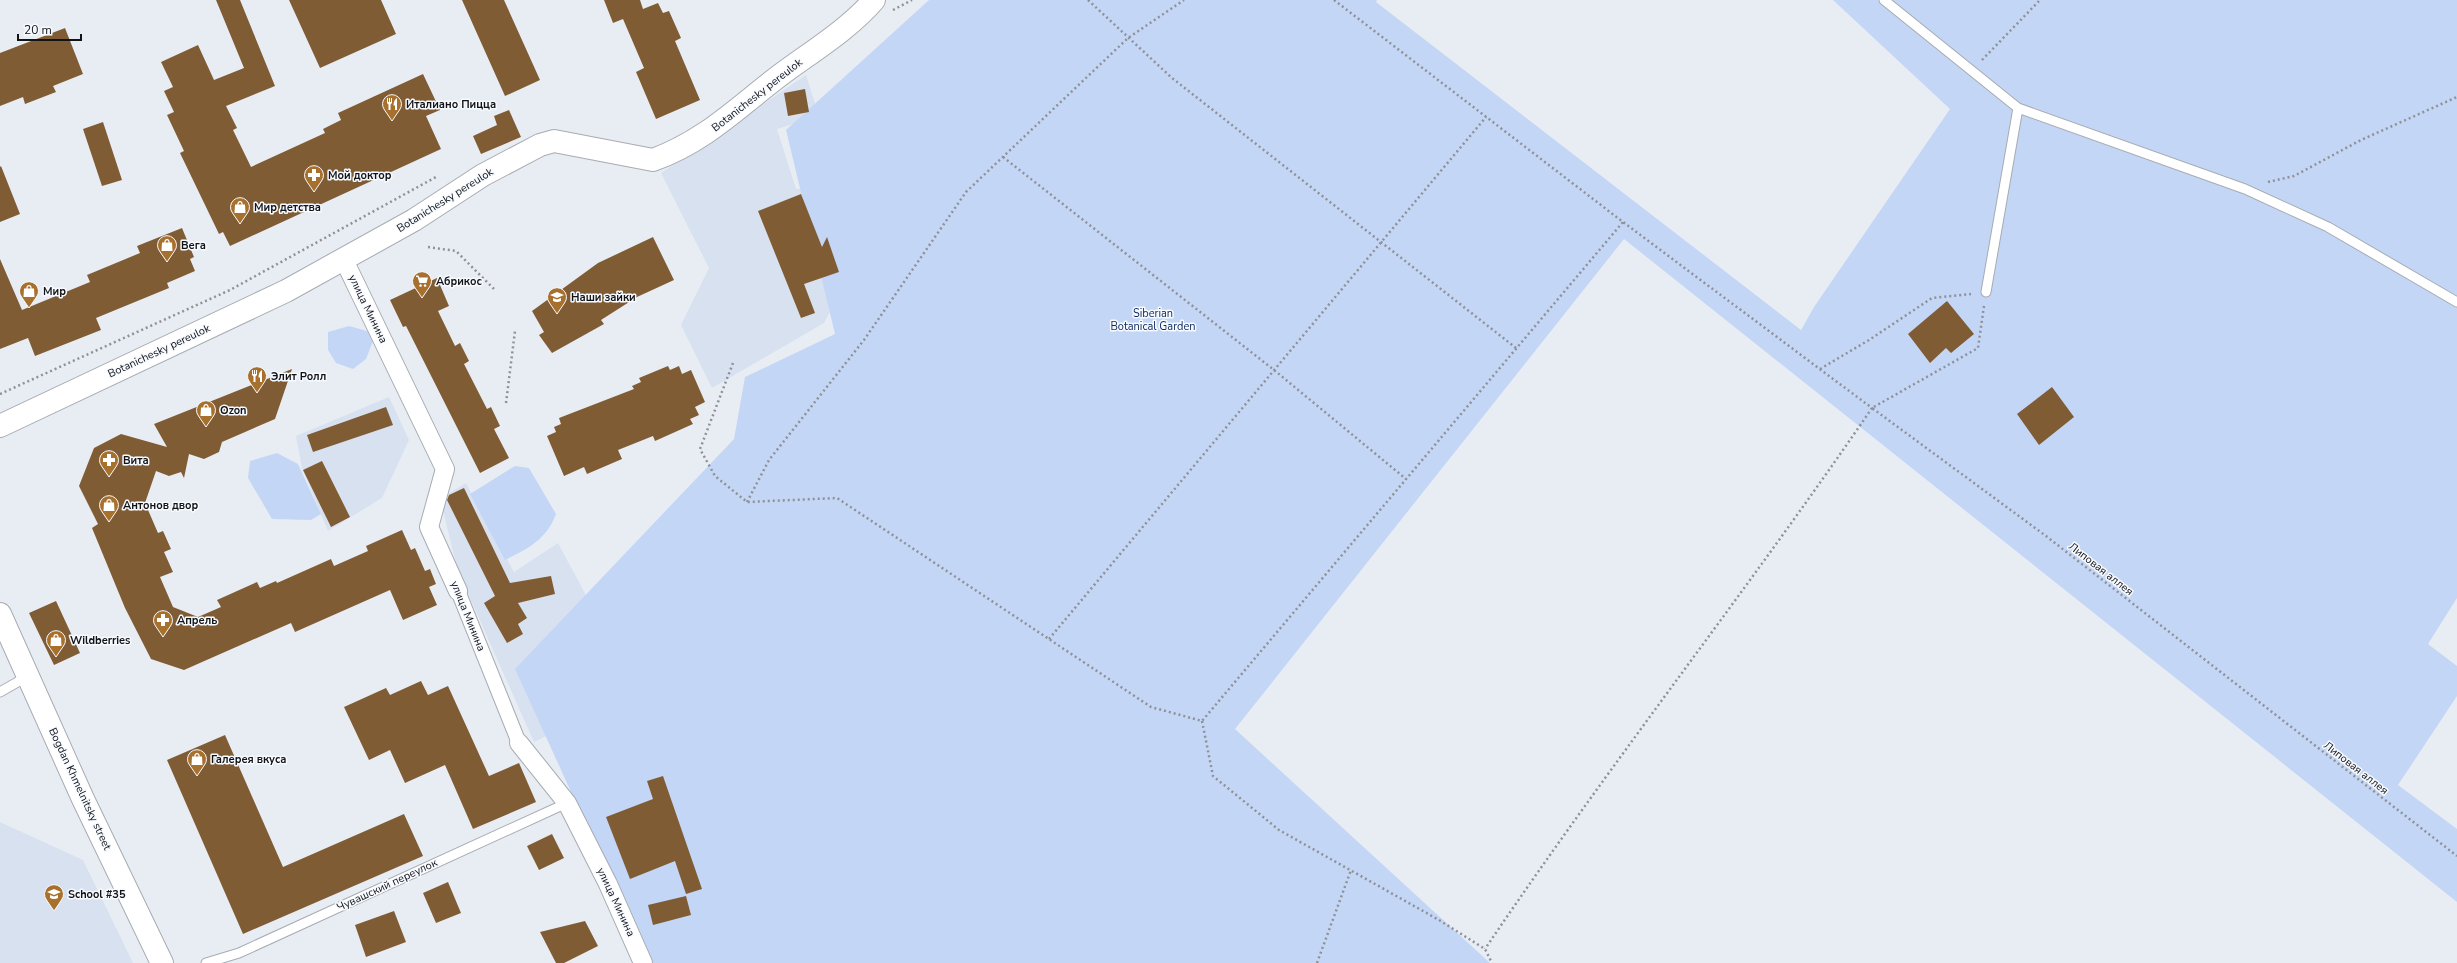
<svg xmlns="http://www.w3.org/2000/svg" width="2457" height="963" viewBox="0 0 2457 963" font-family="'Nunito Sans',sans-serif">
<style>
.built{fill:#d8e1ef}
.green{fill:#c4d6f6}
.building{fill:#805c35}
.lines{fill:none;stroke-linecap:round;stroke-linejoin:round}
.service-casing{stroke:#a7abb2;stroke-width:11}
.pedestrian-casing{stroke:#a7abb2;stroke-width:16}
.minor-casing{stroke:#a7abb2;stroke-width:20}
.tertiary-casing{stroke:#a7abb2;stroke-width:24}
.path{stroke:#8e9196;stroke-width:2.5;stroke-dasharray:2 3;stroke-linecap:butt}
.service{stroke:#fff;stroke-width:9}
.pedestrian{stroke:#fff;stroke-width:14}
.minor{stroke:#fff;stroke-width:18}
.tertiary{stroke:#fff;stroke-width:22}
.labels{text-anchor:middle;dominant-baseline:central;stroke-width:3;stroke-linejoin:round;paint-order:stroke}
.street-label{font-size:11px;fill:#111315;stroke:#f7faff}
.poi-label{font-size:11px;font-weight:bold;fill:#111315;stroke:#f7faff;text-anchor:start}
.park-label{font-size:11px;fill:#0a285d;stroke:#f7faff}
</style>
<rect width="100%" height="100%" fill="#e8edf4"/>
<path class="built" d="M806,75L819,116L777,129L796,189L852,188L888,204L824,323L712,388L681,325L709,268L661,173Z
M389,397L409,440L382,498L328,531L302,468L296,436Z
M466,483L514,572L558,543L588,599L567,726L534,742L458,571L440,499Z
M0,822L83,860L133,963H0Z"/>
<path class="green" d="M929,0H1377L1376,2L1801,330L1814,307L1950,109L1833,0H2457V598L2428,644L2457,666V696L2398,785L2457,829V902L1624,239L1235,729L1490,963H649L515,669L734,439L745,377L835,334L786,130Z
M349,326L367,331L373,341L366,359L353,369L336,363L328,350V332Z
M277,453L298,464L321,514L311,520L272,519L248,478L250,461Z
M515,466L529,468L556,514C547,539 528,549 505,560L470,494Z"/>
<path class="building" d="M216,0H240L275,86L226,106L237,128L233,130L251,167L325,133L323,129L341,120L338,113L423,74L440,110L426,116L441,149L230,246L223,232L219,234L180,153L184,151L167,115L174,112L164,91L173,87L161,62L198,45L214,80L244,68Z
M289,0H381L396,34L320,68Z
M462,0H504L540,80L505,96Z
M604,0H640L643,9L658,3L663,13L669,11L681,38L675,41L700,100L656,119L636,72L644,68L623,19L613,23Z
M65,28L83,74L53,86L56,92L25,104L23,97L0,106V53Z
M805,89L809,112L788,116L784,93Z
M509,110L521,137L481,154L473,136L497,125L494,116Z
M103,122L122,180L102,186L83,129Z
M1,166L20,214L0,222V167Z
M801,194L822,247L827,237L839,272L804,284L815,313L801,318L758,211Z
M182,228L194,257L190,259L195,271L167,283L169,288L96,318L101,330L35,356L28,338L0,349V259L22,310L90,282L87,275L140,253L137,246Z
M653,237L674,280L637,297L601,320L604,324L552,353L539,335L544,332L532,311L598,263Z
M437,278L449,306L438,311L455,346L460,343L469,361L464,364L487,409L491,407L500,426L494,429L509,458L480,473L406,326L403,327L390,300Z
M1947,301L1974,334L1951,353L1946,348L1930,363L1908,334Z
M668,366L670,370L679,366L682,374L691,370L705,402L695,407L699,415L690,419L693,424L655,441L653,436L618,450L622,459L587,474L584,467L564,476L547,436L556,432L554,427L561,424L559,418L634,389L632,386L641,382L639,378Z
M292,369L275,419L222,442L219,452L204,459L189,454L184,478L181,472L169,476L156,471L145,503L158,533L163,531L171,549L164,552L173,572L160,577L173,607L198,617L221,607L217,600L257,582L260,588L276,581L277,583L331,559L334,566L368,551L366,546L402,530L411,550L415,548L425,571L430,569L436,584L429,587L437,605L403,620L390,590L295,632L291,623L184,670L151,659L125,608L92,528L98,524L79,486L94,448L121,434L167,447L154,424Z
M2052,387L2074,417L2039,445L2017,414Z
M386,407L393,425L313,452L307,435Z
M322,461L350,517L331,527L303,470Z
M464,488L510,583L551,576L555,594L518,603L527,618L518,624L523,634L507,643L484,603L495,596L447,500L449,495Z
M56,601L80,653L54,665L29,613Z
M421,681L428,695L448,686L489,776L519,763L536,802L473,829L445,765L405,783L390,750L369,760L344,707L386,688L390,695Z
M225,735L283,867L404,814L423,856L243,934L167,760Z
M663,776L702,889L686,894L675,861L630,879L606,817L653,799L647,781Z
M552,834L564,858L539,870L527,846Z
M448,882L461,913L436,923L423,893Z
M686,896L691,915L653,925L648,905Z
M394,911L406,942L366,957L355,925Z
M585,921L598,946L564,963H556L540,932Z"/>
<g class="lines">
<g class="service-casing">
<path id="service" d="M1884,0L2018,108L2245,189L2328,227L2457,302
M1986,292L2018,108
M0,692L28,676
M206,963L239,953L567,803"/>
</g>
<g class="pedestrian-casing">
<path id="pedestrian" d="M458,591L519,743"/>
</g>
<g class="minor-casing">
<path id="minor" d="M344,260L445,469L429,527L458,591
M519,743L567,803L608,884L643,963"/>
</g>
<g class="tertiary-casing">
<path id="tertiary" d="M0,426L286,291L414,220L483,175L540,145L554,141L653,160C705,141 737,108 779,76C811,52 848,30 874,0
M0,614L83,799L162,963"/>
</g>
<path class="path" d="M1088,0L1172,78L1516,348
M1334,0L1623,222L1872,408C1747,591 1609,765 1485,949
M893,10L912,0
M1982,60L2040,0
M1003,157L1274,370L1406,479
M2268,182L2294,176L2361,140L2457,97
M428,247L456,251L494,289
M1984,306L1978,348L1872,408L2046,536L2457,856
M733,363L700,449L715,476L747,502L837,498L1151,707L1202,721L1623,222
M1820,369L1869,340L1932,298L1971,294
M0,394L230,290L436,177
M506,403L515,331
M747,502L769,460L864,340L966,192L1128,38L1184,0
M1049,639L1486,117
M1202,721L1213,776L1279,830L1439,920L1485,949L1492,963
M1317,963L1351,870"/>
<use href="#service" class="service"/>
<use href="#pedestrian" class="pedestrian"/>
<use href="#minor" class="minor"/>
<use href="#tertiary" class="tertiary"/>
</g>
<defs>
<g id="restaurant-pin" transform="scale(1)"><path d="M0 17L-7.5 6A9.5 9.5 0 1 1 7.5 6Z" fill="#a8702d" stroke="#f7faff"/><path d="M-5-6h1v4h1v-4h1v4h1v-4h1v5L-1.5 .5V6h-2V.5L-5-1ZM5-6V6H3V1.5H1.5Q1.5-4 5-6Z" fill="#fff"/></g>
<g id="pharmacy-pin" transform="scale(1)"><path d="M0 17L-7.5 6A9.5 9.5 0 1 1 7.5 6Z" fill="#a8702d" stroke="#f7faff"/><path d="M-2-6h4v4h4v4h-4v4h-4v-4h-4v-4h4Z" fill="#fff"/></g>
<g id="shop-pin" transform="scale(1)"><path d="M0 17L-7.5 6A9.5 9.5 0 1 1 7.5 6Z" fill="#a8702d" stroke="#f7faff"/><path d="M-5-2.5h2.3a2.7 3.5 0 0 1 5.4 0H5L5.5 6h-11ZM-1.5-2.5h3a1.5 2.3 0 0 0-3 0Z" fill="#fff"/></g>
<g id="supermarket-pin" transform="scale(1)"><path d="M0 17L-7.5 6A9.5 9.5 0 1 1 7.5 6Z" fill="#a8702d" stroke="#f7faff"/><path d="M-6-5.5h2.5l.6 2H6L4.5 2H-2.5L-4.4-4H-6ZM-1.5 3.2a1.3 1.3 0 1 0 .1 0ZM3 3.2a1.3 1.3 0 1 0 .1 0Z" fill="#fff"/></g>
<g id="school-pin" transform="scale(1)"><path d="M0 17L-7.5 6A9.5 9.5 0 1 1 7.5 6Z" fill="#a8702d" stroke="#f7faff"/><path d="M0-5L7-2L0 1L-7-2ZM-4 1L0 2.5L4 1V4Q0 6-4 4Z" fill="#fff"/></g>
</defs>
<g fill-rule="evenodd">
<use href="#restaurant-pin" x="392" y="104"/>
<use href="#pharmacy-pin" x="314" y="175"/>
<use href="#shop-pin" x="240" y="207"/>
<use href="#shop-pin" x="167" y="245"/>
<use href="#supermarket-pin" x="422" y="281"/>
<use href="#shop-pin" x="29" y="291"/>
<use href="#school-pin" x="557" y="297"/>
<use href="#restaurant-pin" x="257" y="376"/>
<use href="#shop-pin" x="206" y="410"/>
<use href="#pharmacy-pin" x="109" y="460"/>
<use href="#shop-pin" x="109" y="505"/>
<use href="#pharmacy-pin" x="163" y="620"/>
<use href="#shop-pin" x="56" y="640"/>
<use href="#shop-pin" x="197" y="759"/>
<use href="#school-pin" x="54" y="894"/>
</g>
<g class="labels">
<g class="street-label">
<text transform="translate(757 95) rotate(-38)">Botanichesky pereulok</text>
<text transform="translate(445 200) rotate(-32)">Botanichesky pereulok</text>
<text transform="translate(368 309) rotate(64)">улица Минина</text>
<text transform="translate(159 351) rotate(-25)">Botanichesky pereulok</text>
<text transform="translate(2101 569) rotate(38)">Липовая аллея</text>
<text transform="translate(468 616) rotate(68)">улица Минина</text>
<text transform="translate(2356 768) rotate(38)">Липовая аллея</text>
<text transform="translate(80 789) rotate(65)">Bogdan Khmelnitsky street</text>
<text transform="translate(387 885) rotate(-25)">Чувашский переулок</text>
<text transform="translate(616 902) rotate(65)">улица Минина</text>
</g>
<g class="poi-label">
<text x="406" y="104">Италиано Пицца</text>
<text x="328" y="175">Мой доктор</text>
<text x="254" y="207">Мир детства</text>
<text x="181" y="245">Вега</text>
<text x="436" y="281">Абрикос</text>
<text x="43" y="291">Мир</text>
<text x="571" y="297">Наши зайки</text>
<text x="271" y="376">Элит Ролл</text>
<text x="220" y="410">Ozon</text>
<text x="123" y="460">Вита</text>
<text x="123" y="505">Антонов двор</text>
<text x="177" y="620">Апрель</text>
<text x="70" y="640">Wildberries</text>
<text x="211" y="759">Галерея вкуса</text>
<text x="68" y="894">School #35</text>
</g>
<g class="park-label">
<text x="1153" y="313">Siberian<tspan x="1153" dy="13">Botanical Garden</tspan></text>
</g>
</g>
<path d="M18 34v6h63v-6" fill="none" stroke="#111315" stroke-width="2"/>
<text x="24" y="34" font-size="12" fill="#111315" stroke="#f7faff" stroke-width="3" paint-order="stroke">20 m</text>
</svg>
